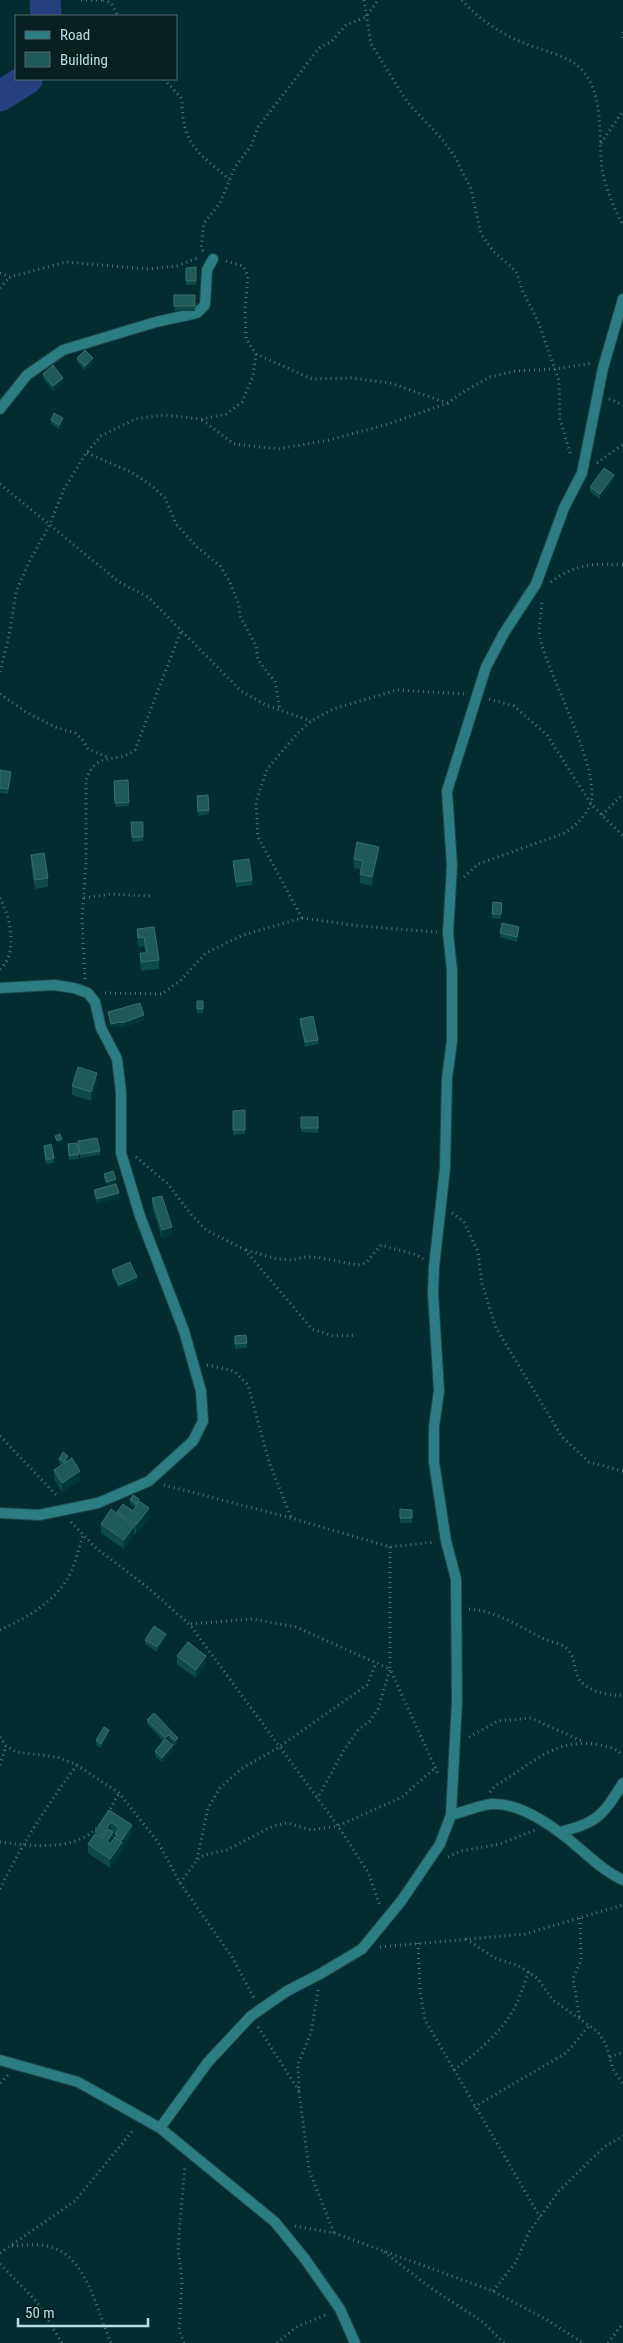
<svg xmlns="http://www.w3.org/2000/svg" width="623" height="2343" viewBox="0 0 623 2343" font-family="'Roboto Condensed',sans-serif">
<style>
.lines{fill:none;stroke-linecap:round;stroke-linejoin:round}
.river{stroke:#263f7e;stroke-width:31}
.minor-casing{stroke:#1f484c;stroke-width:12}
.path{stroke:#4d7579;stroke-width:3;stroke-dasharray:1 4;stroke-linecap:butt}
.minor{stroke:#2c7c84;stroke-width:10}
.wall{fill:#0d4a46;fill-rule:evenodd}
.shaded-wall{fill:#013736}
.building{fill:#205a56;stroke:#386e6c}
</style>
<rect width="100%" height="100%" fill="#022c30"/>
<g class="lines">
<path class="river" d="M45,0L46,16
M0,96L27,79"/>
<g class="minor-casing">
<path id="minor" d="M0,409L27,375L63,350L156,322L197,313L205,305L207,270L213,259
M0,988L54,985L74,988L88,993L95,1002L101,1028L117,1059L121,1092V1153L140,1216L184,1331L201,1391L203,1421L193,1441L149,1481L98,1503L39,1515L0,1513
M451,1815C464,1812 479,1805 492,1804C523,1803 557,1829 579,1848C593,1860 607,1873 623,1880
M560,1832C598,1823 603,1815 623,1783
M0,2060L78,2082L160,2128L275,2222L305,2259L340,2309L355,2343
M160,2128L208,2062L251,2016L287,1991L320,1974L362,1949L402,1900L440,1844L451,1815L457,1701L456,1579L446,1541L434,1462V1427L439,1391L433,1293L434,1267L445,1168L447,1078L452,1041V970L448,933L452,866L447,791L486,667L504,633L536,584L564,508L582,473L603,368L623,299"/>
</g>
<path class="path" d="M81,0H102
M103,0L111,3L118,16
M364,0L371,44L408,103L442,139L455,157L471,189L481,234L494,252L516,271L523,292L538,321L559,381L560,419L571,456
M462,0C477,18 501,34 524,43C542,51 567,54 582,70C605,95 598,138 602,169C605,188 615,209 623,226
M623,32V40
M164,79L182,99C182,146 198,152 230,180
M601,143L623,111
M203,251L201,248L204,223L220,203L235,167L251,146L258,127L320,47L331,42L346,25L366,17L378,0
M226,261L243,266L248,276L245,309L246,339L256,354L312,379L351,378L390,383L448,403
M0,273L10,277L66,262L147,269L177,266L200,257
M0,288L10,277
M609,399L623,405
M202,420L234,444L278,449L329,440L385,425L448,403L463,392L490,377L514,371L555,369L592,363
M87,453L131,472L151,485L165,498L176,524L197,547L220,566L229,580L239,605L240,616L256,646L258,660L275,682L280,710
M597,463L623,444
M0,484L119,582L148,597L241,691L266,705L311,721
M551,582C574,564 595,563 623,565
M0,672L9,636L16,592L28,564L49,526L64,489L86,453L101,436L135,419L163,415L202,419L226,414L242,402L253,376L256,354
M0,694L26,712L55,727L75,733L82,739L88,749L109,758
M489,699L514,706L547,735L591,804L623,836
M602,815L623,794
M464,877L478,864L565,833C575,826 585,817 590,805C603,773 548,675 540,638C538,627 542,612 542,600
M0,898C10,916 19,953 0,969
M84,898L111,894L151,896
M302,918L258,837L256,802L267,769L297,734L311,721L333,709L397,690L465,694
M85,979L82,919L86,862V780C97,749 116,765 135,750L181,631
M105,993L162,994L180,981L206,953L243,935L302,918L359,926L437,932
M136,1157L168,1184L190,1213L206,1230L245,1250L312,1329L333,1336L357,1335
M452,1213L464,1222L478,1252L482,1284L496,1328L562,1437L589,1462L623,1471
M246,1250L277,1259L293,1260L304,1257H316L357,1265L366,1263L381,1245L417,1255L423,1259
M207,1365L234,1371L248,1385L269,1462L291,1517
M0,1436L58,1497
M164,1485L291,1518L390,1547L434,1542
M71,1522L96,1548L146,1586L190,1625L338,1826L368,1872L380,1906
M390,1547V1669L439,1776
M469,1609C497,1611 520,1627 544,1639C551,1642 559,1643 565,1647C575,1655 573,1664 577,1675C582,1690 609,1697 623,1695
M191,1624L252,1619L296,1627L390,1669L378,1709L370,1721L358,1730L344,1750L317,1799
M0,1630C28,1617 57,1601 71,1572C76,1561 79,1547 83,1535
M0,1737L6,1746L16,1752L57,1757L77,1765L119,1793L158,1842L180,1883L232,1957L254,1998
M469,1737L498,1721L531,1718L584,1742
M0,1765L6,1746
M490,1792L495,1786C531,1765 556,1736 600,1745C610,1747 616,1748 623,1756
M0,1842C29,1846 69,1851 94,1831C105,1822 112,1805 119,1793
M448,1857L461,1851L500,1844L535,1830
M197,1859L208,1808L220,1788L241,1769L279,1747L367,1685L376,1663
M180,1883L197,1860L204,1855L227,1850L273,1826L287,1823L311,1830L338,1826L402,1797L435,1768
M0,1889C22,1844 47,1805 77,1765
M580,1918L581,1960L573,1979L580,2019
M466,1939L495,1958L519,1966L537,1978L553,2000L598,2032L606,2045L613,2069L623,2084
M418,1943L420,1992L425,2020L540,2217
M380,1947L525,1934L623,1905
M318,1990L311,2033L298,2064L299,2091L309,2170L334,2233
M258,2027L299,2091
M610,2057L623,2052
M454,2070C476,2053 500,2034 514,2009C520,1997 524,1984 529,1972
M0,2083L8,2075
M474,2107L566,2053L589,2026
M295,2226L334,2233L493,2291L547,2320L583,2343
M12,2246C26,2245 41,2243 54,2248C87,2259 98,2314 111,2343
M384,2252L431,2288L483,2322L504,2343
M0,2253L75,2201L134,2129
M0,2264L37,2302L62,2343
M493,2291L516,2262L529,2232L559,2191L604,2147L623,2136
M184,2343L179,2330L182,2281L178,2247L185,2165
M277,2343L298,2326L328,2314
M608,2343L623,2323"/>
<use href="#minor" class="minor"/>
</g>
<path class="wall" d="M196,267V285H186V268Z
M174,295H195V311H174Z
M77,358L93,363L85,370L77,362Z
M43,374L63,383L53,391L43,378Z
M51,420L63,423L59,429L51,424Z
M614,480L600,499L590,492V487Z
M0,770L11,776L8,794L0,793Z
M128,780L129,806L115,807L114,786Z
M197,796L209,810V814L198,816Z
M131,822H143V841L132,842Z
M31,855L48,878V887L35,889L31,864Z
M379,856L372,886L360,883V874L361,869L354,868V859Z
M233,861L252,880V885L236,887Z
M493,902L502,907L501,919L492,918Z
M154,927L159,960V969L141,971L140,962V953H145L144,946L138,947L137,929Z
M519,932L517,942L500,937V933Z
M197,1001H203V1013H197Z
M108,1012L144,1020L122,1028L121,1026L111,1028L108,1016Z
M300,1019L318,1040V1044L305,1047L300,1023Z
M97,1082L91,1101L72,1095V1086Z
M245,1110V1134L233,1135V1111Z
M301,1117H318V1133L301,1132Z
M78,1141L100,1151V1155L80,1158Z
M68,1144L79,1154V1159L69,1160Z
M44,1146L54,1158V1163L46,1164Z
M104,1174L116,1184L119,1197L97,1204L94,1195V1190L107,1186L104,1179Z
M152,1198L172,1236L162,1239L152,1207Z
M112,1270L137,1281L119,1289L112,1274Z
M235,1336L247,1343V1348L235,1349Z
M59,1459L68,1460L80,1480L62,1492L54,1479V1470L61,1465L59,1463Z
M130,1500L139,1501L149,1517L136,1534L134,1533V1535L124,1549L101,1533V1524L117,1514V1512L133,1511L135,1507L130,1504Z
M400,1509L412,1510V1523H400Z
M166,1638L157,1652L145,1644V1640Z
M177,1656L206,1665L196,1678L177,1665Z
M154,1713L178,1743L175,1746L169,1739L167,1741L173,1750L162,1762L155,1756V1751L163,1741L147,1724V1720Z
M109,1735L101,1748L96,1745V1740Z
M109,1810L132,1834L122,1848V1851L110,1868L88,1853V1844L95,1834V1831ZM113,1832L115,1834V1837L113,1840Z"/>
<path class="shaded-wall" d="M93,358V363L85,370V366Z
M63,378V383L53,391V386Z
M63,418V423L59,429V425Z
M614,475V480L600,499V494Z
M11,772V776L8,794V789Z
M379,847V856L372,886V877Z
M519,927V932L517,942V937Z
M144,1015V1020L122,1028V1023Z
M121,1022V1026L111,1028V1024Z
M97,1073V1082L91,1101V1092Z
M62,1139V1144L57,1145V1141Z
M116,1179V1184L107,1187V1182Z
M119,1193V1197L97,1204V1199Z
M172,1227V1236L162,1239V1230Z
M137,1277V1281L119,1289V1285Z
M80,1471V1480L62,1492V1483Z
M149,1508V1517L136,1534V1525Z
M134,1526V1535L124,1549V1540Z
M166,1634V1638L157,1652V1647Z
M206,1656V1665L196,1678V1670Z
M109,1730V1735L101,1748V1744Z
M169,1735V1739L165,1743V1738Z
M178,1738V1743L175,1746V1741Z
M173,1745V1750L162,1762V1758Z
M111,1822V1831L102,1845V1836Z
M132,1825V1834L122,1849V1840Z
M113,1832V1841L107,1851V1842Z
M122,1842V1851L110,1868V1859Z"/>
<path class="building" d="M196,267V281H186V268Z
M174,295H195V306H174Z
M85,350L93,358L85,366L77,358Z
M53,365L63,378L53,386L43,374Z
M54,413L63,418L59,425L51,420Z
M604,468L614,475L600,494L590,487Z
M0,770L11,772L8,789L0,788Z
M128,780L129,802L115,803L114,781Z
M208,795L209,810L198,811L197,796Z
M131,822H143V837H132Z
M357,842L379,847L372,877L360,874L363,861L354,859Z
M44,853L48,878L35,880L31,855Z
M249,859L252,880L236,882L233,861Z
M493,902L502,903L501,914H492Z
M502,923L519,927L517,937L500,933Z
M154,927L159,960L141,962L140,953H147L144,937L138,938L137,929Z
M197,1001H203V1009H197Z
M140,1003L144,1015L122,1023L121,1022L111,1024L108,1012Z
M313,1016L318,1040L305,1042L300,1019Z
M78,1067L97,1073L91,1092L72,1086Z
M245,1110V1130H233V1111Z
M301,1117H318V1128H301Z
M60,1134L62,1139L57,1141L55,1136Z
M97,1138L100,1151L80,1154L78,1141Z
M77,1143L79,1154L69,1156L68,1144Z
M51,1144L54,1158L46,1160L44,1146Z
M113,1171L116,1179L107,1182L104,1174Z
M116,1184L119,1193L97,1199L94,1190Z
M162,1196L172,1227L162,1230L152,1198Z
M130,1262L137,1277L119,1285L112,1270Z
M246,1335L247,1343L235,1344V1336Z
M63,1452L68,1456L64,1462L59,1459Z
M72,1458L80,1471L62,1483L54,1470Z
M133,1495L139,1499L136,1504L130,1500Z
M139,1501L149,1508L136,1525L117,1512L123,1504L133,1511Z
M111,1509L134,1526L124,1540L101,1524Z
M400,1509L412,1510V1518H400Z
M154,1626L166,1634L157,1647L145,1640Z
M188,1642L206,1656L196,1670L177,1656Z
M154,1713L178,1738L175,1741L169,1735L165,1738L147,1720Z
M104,1727L109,1730L101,1744L96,1740Z
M165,1739L173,1745L162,1758L155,1751Z
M109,1810L132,1825L122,1840L115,1834L119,1828L111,1822L102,1836L95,1831Z
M108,1829L113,1832L107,1842L110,1844L115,1837L122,1842L110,1859L88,1844L95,1834L102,1838Z"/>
<rect x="15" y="15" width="162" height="65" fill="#092023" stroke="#506c6f"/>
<rect x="25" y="31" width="25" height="8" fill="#2c7c84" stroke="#506c6f"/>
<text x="60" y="40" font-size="15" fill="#badde1">Road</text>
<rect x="25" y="52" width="25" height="15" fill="#205a56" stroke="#506c6f"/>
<text x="60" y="65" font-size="15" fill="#badde1">Building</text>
<path d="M18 2318v8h130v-8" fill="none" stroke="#badde1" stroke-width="2.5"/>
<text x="25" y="2318" font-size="15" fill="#badde1" stroke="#092023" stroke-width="4" paint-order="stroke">50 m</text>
</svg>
